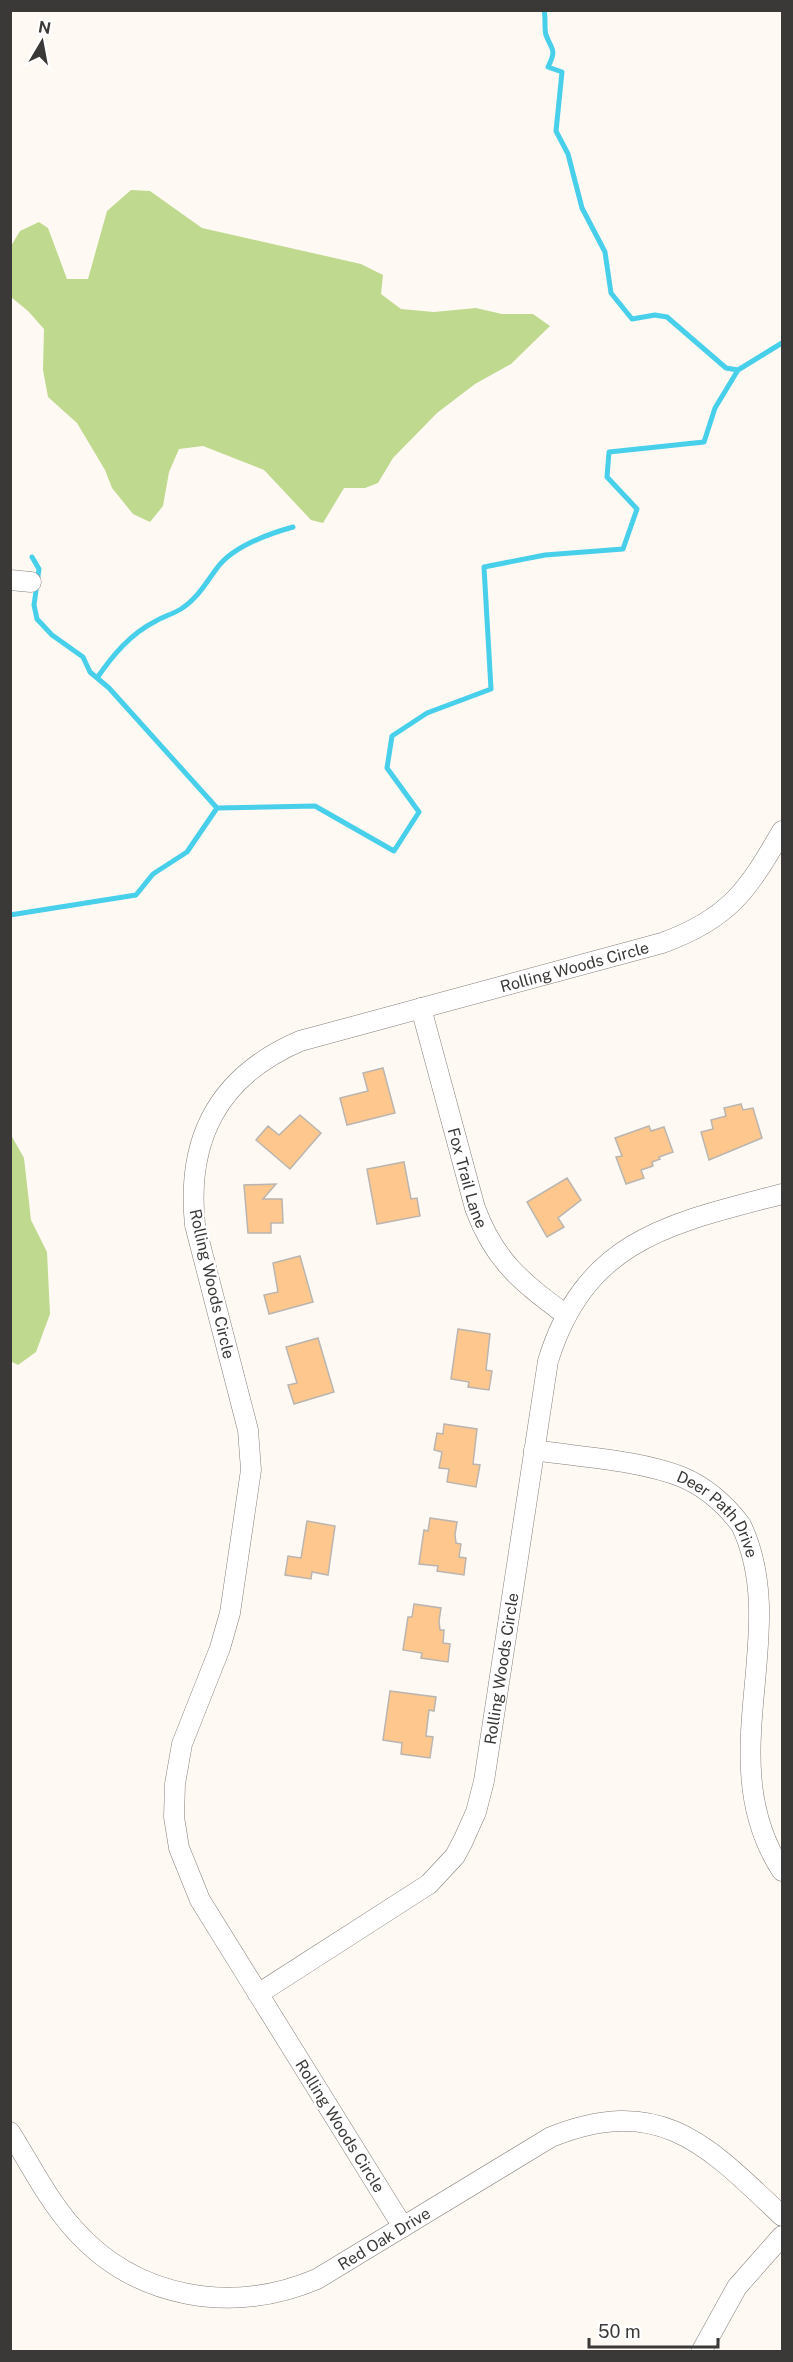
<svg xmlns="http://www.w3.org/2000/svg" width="793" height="2362" viewBox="0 0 793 2362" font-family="'Public Sans',sans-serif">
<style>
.green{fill:#bfd98e}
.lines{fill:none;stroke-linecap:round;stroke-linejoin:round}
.stream{stroke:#48cfea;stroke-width:5}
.building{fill:#fdc78d;stroke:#bab5b0;stroke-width:1.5}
.street-casing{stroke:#847f7a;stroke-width:21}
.street{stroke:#fff;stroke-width:20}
.labels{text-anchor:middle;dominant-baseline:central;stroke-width:5;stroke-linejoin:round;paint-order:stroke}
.street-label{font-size:16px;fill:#3b3937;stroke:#fff}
</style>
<rect width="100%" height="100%" fill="#fff9f4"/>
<path class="green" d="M131,190L150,191L202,228L361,264L383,275L381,294L401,309L434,312L476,308L502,314H533L550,326L511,364L475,384L437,413L393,458L378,483L365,488H344L323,523L311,520L264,470L203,446L179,449L169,472L163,506L150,522L133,514L112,488L105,470L77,423L48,397L43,370L44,329L28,311L11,297V246L20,231L39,222L48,228L67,279H88L107,211Z
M10,1133L24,1158L31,1220L47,1252L50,1314L36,1352L18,1365L10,1361Z"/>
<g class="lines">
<path class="stream" d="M544,10C546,18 544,28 546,35C552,51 557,49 548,67L562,72L556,131L568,154L582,208L605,252L611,293L632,319L655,315L667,317L726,368L738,370
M32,557L39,569L34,605L37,619L52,635L83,657L90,672L109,688L217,808
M97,678C113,655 130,634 156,621C164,616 173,614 181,609C197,599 206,583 217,568C233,546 268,534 293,527
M217,808L315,806L394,851L419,812L387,768L392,736L427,713L491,689L484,567L545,555L623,549L637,509L607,477L609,452L704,442L715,408L738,370L782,343
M10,915L136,895L153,874L187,852L217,808"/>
</g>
<path class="building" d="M383,1068L395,1113L347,1125L340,1098L368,1091L363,1073Z
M741,1104L743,1110L753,1108L762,1138L709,1160L701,1132L713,1129L711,1120L726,1116L724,1108Z
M300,1115L321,1133L290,1169L256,1140L268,1126L279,1135Z
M649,1126L651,1131L664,1127L673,1152L659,1157L660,1159L652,1162L653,1166L641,1170L644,1178L626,1184L616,1157L622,1156L615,1138Z
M404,1162L411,1199L417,1198L420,1216L377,1224L367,1169Z
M567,1178L581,1200L558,1218L564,1227L547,1237L527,1202Z
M276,1184L263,1199H282L283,1223H271V1233H248L244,1185Z
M300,1256L313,1302L269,1314L264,1295L278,1292L273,1263Z
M458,1329L490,1334L486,1370L492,1371L489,1390L468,1387L469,1382L451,1379Z
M318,1338L334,1392L294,1404L288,1385L297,1383L286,1347Z
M444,1424L477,1429L473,1464L480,1465L476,1487L447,1482L449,1469L439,1468L442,1452L434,1450L437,1433L443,1434Z
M430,1518L457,1522L455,1535L456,1543L461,1544L459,1557L466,1558L464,1575L437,1571L438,1566L419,1564L424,1530L428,1531Z
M307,1521L335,1526L328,1575L312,1572L311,1579L285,1575L288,1556L301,1558Z
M414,1604L441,1608L439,1621L440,1630H444L443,1643L450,1644L448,1662L421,1658L422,1653L403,1650L408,1617H412Z
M390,1691L436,1697L434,1711L429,1710L426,1736L433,1737L430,1758L401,1754L402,1743L383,1740Z"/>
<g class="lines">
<g class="street-casing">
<g id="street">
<path d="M10,580L31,582"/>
<path id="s1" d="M421,1008L475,1208C495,1262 522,1282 566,1315"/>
<path id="s2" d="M534,1450C579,1457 640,1460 682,1477C706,1487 725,1504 741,1525C793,1634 709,1759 782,1871"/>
<path id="s3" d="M258,1994L429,1884L455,1856L463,1841L476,1812L484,1781L548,1361C586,1238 672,1223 782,1194"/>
<path id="s4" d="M10,2132C30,2164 48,2200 73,2228C135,2299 232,2315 317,2279L551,2137C661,2093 708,2146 782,2216"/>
<path id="s5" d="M403,2227L200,1900L179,1848L174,1817L175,1784L182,1744L220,1648L230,1613L251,1470L248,1430L195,1225C186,1138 219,1076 300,1041L662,943C729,919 748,890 782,831"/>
<path d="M701,2352L737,2287L782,2236"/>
</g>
</g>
<use href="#street" class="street"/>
</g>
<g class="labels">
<g class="street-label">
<text stroke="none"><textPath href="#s5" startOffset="1596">Rolling Woods Circle</textPath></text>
<text stroke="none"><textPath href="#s1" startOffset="176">Fox Trail Lane</textPath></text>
<text transform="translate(212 1284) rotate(77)">Rolling Woods Circle</text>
<text stroke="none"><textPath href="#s2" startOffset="204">Deer Path Drive</textPath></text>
<text stroke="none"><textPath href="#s3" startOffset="436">Rolling Woods Circle</textPath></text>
<text transform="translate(340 2126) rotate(58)">Rolling Woods Circle</text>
<text stroke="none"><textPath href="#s4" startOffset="460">Red Oak Drive</textPath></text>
</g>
</g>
<rect width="793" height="2362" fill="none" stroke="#3b3937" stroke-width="24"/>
<g transform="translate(42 42) rotate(10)" stroke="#ffffff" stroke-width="4.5" paint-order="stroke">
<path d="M0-4.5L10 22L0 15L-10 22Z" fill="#3b3937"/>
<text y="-9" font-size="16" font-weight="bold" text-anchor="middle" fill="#3b3937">N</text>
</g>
<path d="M589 2338v9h129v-9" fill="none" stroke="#3b3937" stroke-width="3"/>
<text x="598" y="2338" font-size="18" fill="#3b3937" stroke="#ffffff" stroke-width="4.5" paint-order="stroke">50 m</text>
</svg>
